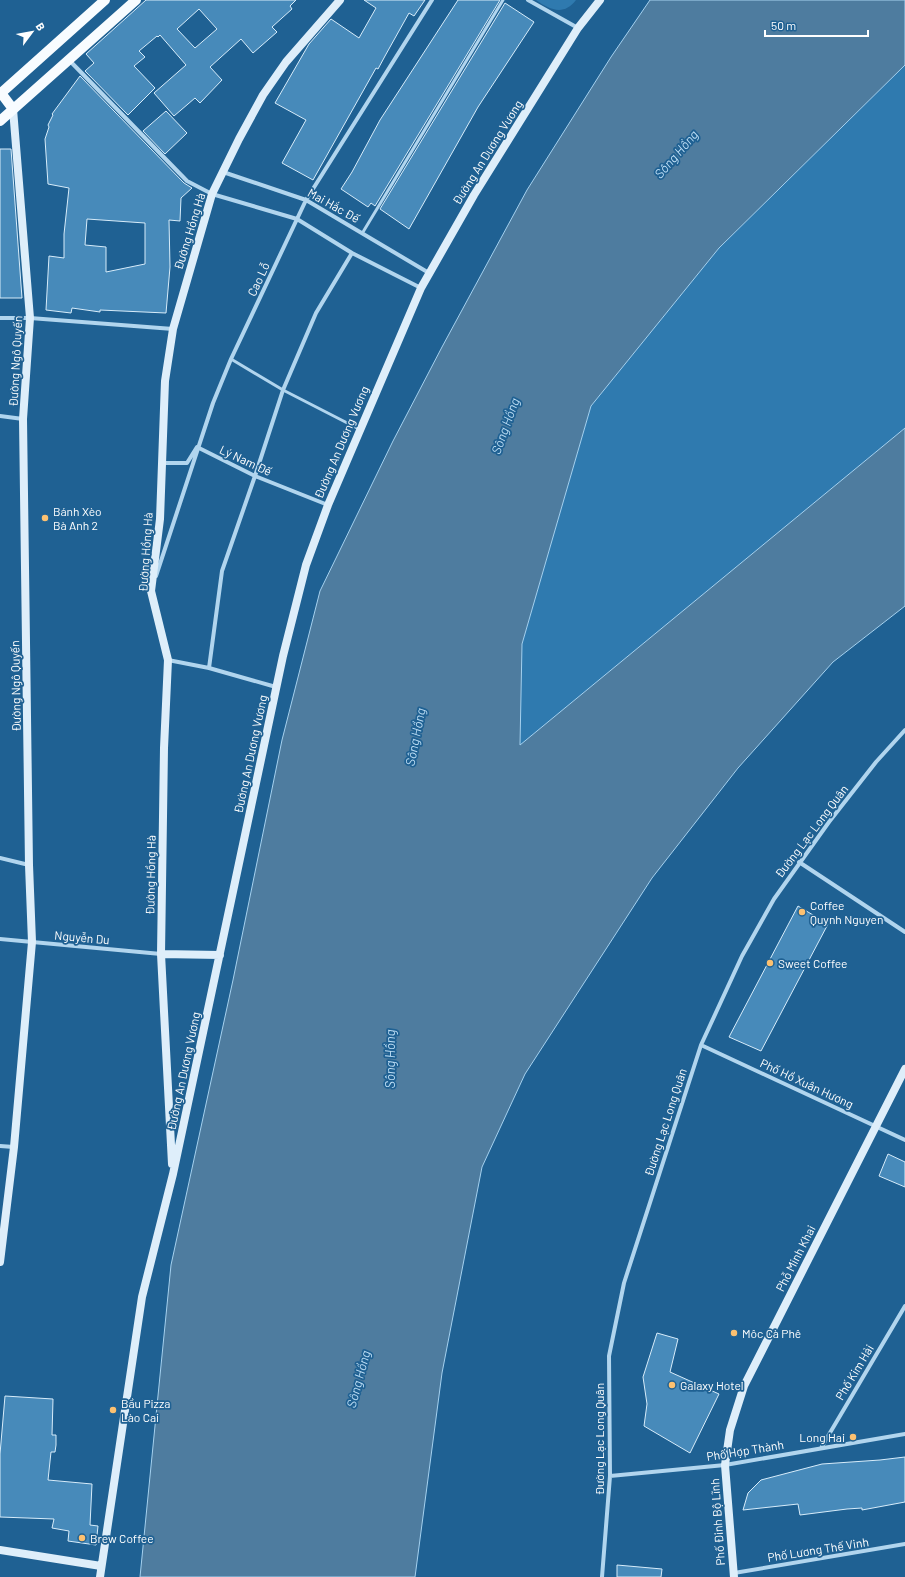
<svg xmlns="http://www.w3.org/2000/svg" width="905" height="1577" viewBox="0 0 905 1577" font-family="Barlow,sans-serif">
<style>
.green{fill:#2f7aaf}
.water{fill:#4e7c9f;stroke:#a5d1ef}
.building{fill:#478aba;stroke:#d7ecfa;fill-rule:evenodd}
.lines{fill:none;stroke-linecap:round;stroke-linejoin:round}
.lane{stroke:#b1d5ee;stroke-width:3}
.street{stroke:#b1d5ee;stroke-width:4}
.secondary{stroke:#deeefa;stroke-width:8}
.primary{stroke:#f8fcff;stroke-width:10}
.poi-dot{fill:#fcc171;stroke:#1f6193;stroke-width:1.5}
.labels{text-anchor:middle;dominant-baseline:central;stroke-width:3.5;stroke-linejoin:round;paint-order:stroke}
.street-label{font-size:12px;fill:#fff;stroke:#1f6193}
.poi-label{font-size:12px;fill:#fff;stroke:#1f6193;text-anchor:start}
.water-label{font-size:13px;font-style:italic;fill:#bddef5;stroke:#1f6193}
</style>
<rect width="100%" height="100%" fill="#1f6193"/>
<path class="green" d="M536,0H576C564,16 550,10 536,0Z
M905,65V428L520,745L522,644L591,406L719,248Z"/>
<path class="water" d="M650,0H905V65L719,248L591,406L522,644L520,745L905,428V606L833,662L738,768L652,878L525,1074L482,1167L442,1373L415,1577H140L171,1265L233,980L282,740L320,591L393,441L442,347L527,190L611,57Z"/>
<path class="building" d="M146,0H296L290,6L292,9L272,27L277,32L253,53L241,39L210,67L222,80L200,103L195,98L174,116L154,93L186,65L160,35L158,37L157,36L139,51L145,57L134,66L155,88L128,115L85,71L94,63L86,54ZM199,9L217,29L195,48L177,29Z
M364,0H425L414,16L409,13L385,56L378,69L376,68L313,180L282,163L306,120L275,103L309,44L331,19L359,38L376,8Z
M458,0H500L375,206L371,203L368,207L341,189L352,172L380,120Z
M505,3L534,22L478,107L409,229L380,209Z
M80,76L184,183L192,188L181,198L180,221L169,220L170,267L166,313L100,310V312L72,308L71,313L46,310L49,256L64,258V234L69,188L48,184L45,139L49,127L48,125L53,115L52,114ZM87,219L145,223V264L106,272V247L85,245Z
M166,111L187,133L165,154L143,131Z
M0,149H11L22,298H0Z
M798,906L828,924L761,1051L729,1037Z
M888,1154L905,1162V1187L879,1176Z
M657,1333L678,1339L670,1372L719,1394L690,1453L644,1426L647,1404L643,1377Z
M5,1396L53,1399L52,1435H56V1445L55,1452H51L48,1480L92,1484L90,1525L98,1526L96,1545L68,1541L69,1531L52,1528L54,1519L0,1517V1454Z
M905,1457V1502L862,1510V1508L847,1509L800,1515L798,1504L743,1510L748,1493L761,1480L822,1464L880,1460Z
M617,1565L662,1569L661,1577H617Z"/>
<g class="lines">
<path class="lane" d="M363,232L503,0
M231,359L283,390L359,429"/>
<path class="street" d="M528,0L578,28
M69,60L187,181L212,194L297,219L352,253L421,288
M223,172L306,200L429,273
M0,318H30L173,329
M0,416L23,419
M162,463H187L197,447L255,476L328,505
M156,576L213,403L231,359L306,200L432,0
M168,660L209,668L276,687
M209,668L222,571L255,476L283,390L316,313L352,253
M0,858L29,865
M799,862L905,932
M0,939L161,954
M701,1045L905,1140
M0,1146L14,1147
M821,1448L905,1306
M610,1476L725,1465L905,1434
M734,1573L905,1544
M602,1577L610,1476L609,1356L624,1283L701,1045L742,956L774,899L829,822L876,762L905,730"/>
<path class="secondary" d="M161,954L220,955
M172,1164L161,954L164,748L168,660L151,591L160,519L165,381L173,329L212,194L239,139L263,95L286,62L340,0
M0,1262L14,1147L32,942L29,865L23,419L30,318L13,109
M0,1550L101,1566
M100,1577L142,1297L173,1174L283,656L306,565L328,505L421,288L474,195L578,28L600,0
M734,1577L725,1465L730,1430L744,1386L905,1069"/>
<path class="primary" d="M1,93L13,109
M0,94L105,0
M0,121L136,0"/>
</g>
<g class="poi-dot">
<circle cx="45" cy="518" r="4"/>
<circle cx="802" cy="912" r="4"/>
<circle cx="770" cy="963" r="4"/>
<circle cx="734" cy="1333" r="4"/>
<circle cx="672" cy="1385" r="4"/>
<circle cx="113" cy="1410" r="4"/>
<circle cx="853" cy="1437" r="4"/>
<circle cx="82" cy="1538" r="4"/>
</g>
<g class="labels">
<g class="street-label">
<text transform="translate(487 152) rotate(-58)">Đường An Dương Vương</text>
<text transform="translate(334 205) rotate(29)">Mai Hắc Đế</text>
<text transform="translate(189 231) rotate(-73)">Đường Hồng Hà</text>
<text transform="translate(258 279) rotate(-65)">Cao Lỗ</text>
<text transform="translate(15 361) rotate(-87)">Đường Ngô Quyến</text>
<text transform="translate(341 442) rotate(-67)">Đường An Dương Vương</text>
<text transform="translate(246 460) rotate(25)">Lý Nam Đế</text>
<text transform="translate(145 552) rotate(-86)">Đường Hồng Hà</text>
<text transform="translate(15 686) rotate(-91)">Đường Ngô Quyến</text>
<text transform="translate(250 754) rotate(-78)">Đường An Dương Vương</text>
<text transform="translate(811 831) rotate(-53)">Đường Lạc Long Quân</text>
<text transform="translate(150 875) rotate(-89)">Đường Hồng Hà</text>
<text transform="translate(82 937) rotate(5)">Nguyễn Du</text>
<text transform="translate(183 1071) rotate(-78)">Đường An Dương Vương</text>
<text transform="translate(807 1083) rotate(25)">Phố Hồ Xuân Hương</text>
<text transform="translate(665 1122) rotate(-72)">Đường Lạc Long Quân</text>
<text transform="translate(795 1258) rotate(-63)">Phỗ Minh Khai</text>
<text transform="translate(854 1372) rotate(-59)">Phố Kim Hải</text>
<text transform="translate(599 1439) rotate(-90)">Đường Lạc Long Quân</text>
<text transform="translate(745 1450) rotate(-9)">Phố Hợp Thành</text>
<text transform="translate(717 1522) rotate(-94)">Phố Đinh Bộ Lĩnh</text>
<text transform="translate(818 1549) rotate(-9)">Phố Lương Thế Vinh</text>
</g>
<g class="poi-label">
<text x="53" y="511">Bánh Xèo<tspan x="53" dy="14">Bà Anh 2</tspan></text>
<text x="810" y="905">Coffee<tspan x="810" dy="14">Quynh Nguyen</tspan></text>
<text x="778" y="963">Sweet Coffee</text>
<text x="742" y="1333">Môc Cà Phê</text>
<text x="680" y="1385">Galaxy Hotel</text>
<text x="121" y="1403">Bầu Pizza<tspan x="121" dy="14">Lào Cai</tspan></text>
<text x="845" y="1437" text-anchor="end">Long Hai</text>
<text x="90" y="1538">Brew Coffee</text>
</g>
<g class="water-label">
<text transform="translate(676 154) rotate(-49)">Sông Hồng</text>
<text transform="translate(505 426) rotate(-70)">Sông Hồng</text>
<text transform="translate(415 737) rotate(-79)">Sông Hồng</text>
<text transform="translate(390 1059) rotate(-90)">Sông Hồng</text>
<text transform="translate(358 1379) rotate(-75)">Sông Hồng</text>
</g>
</g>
<g transform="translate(32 32) rotate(58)" stroke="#1f6193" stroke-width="3" paint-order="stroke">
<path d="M0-3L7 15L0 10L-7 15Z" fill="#ffffff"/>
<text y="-6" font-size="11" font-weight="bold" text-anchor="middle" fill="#ffffff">B</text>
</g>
<path d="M765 30v6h103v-6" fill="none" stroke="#ffffff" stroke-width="2"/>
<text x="771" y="30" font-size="12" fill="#ffffff" stroke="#1f6193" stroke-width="3" paint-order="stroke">50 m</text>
</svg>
